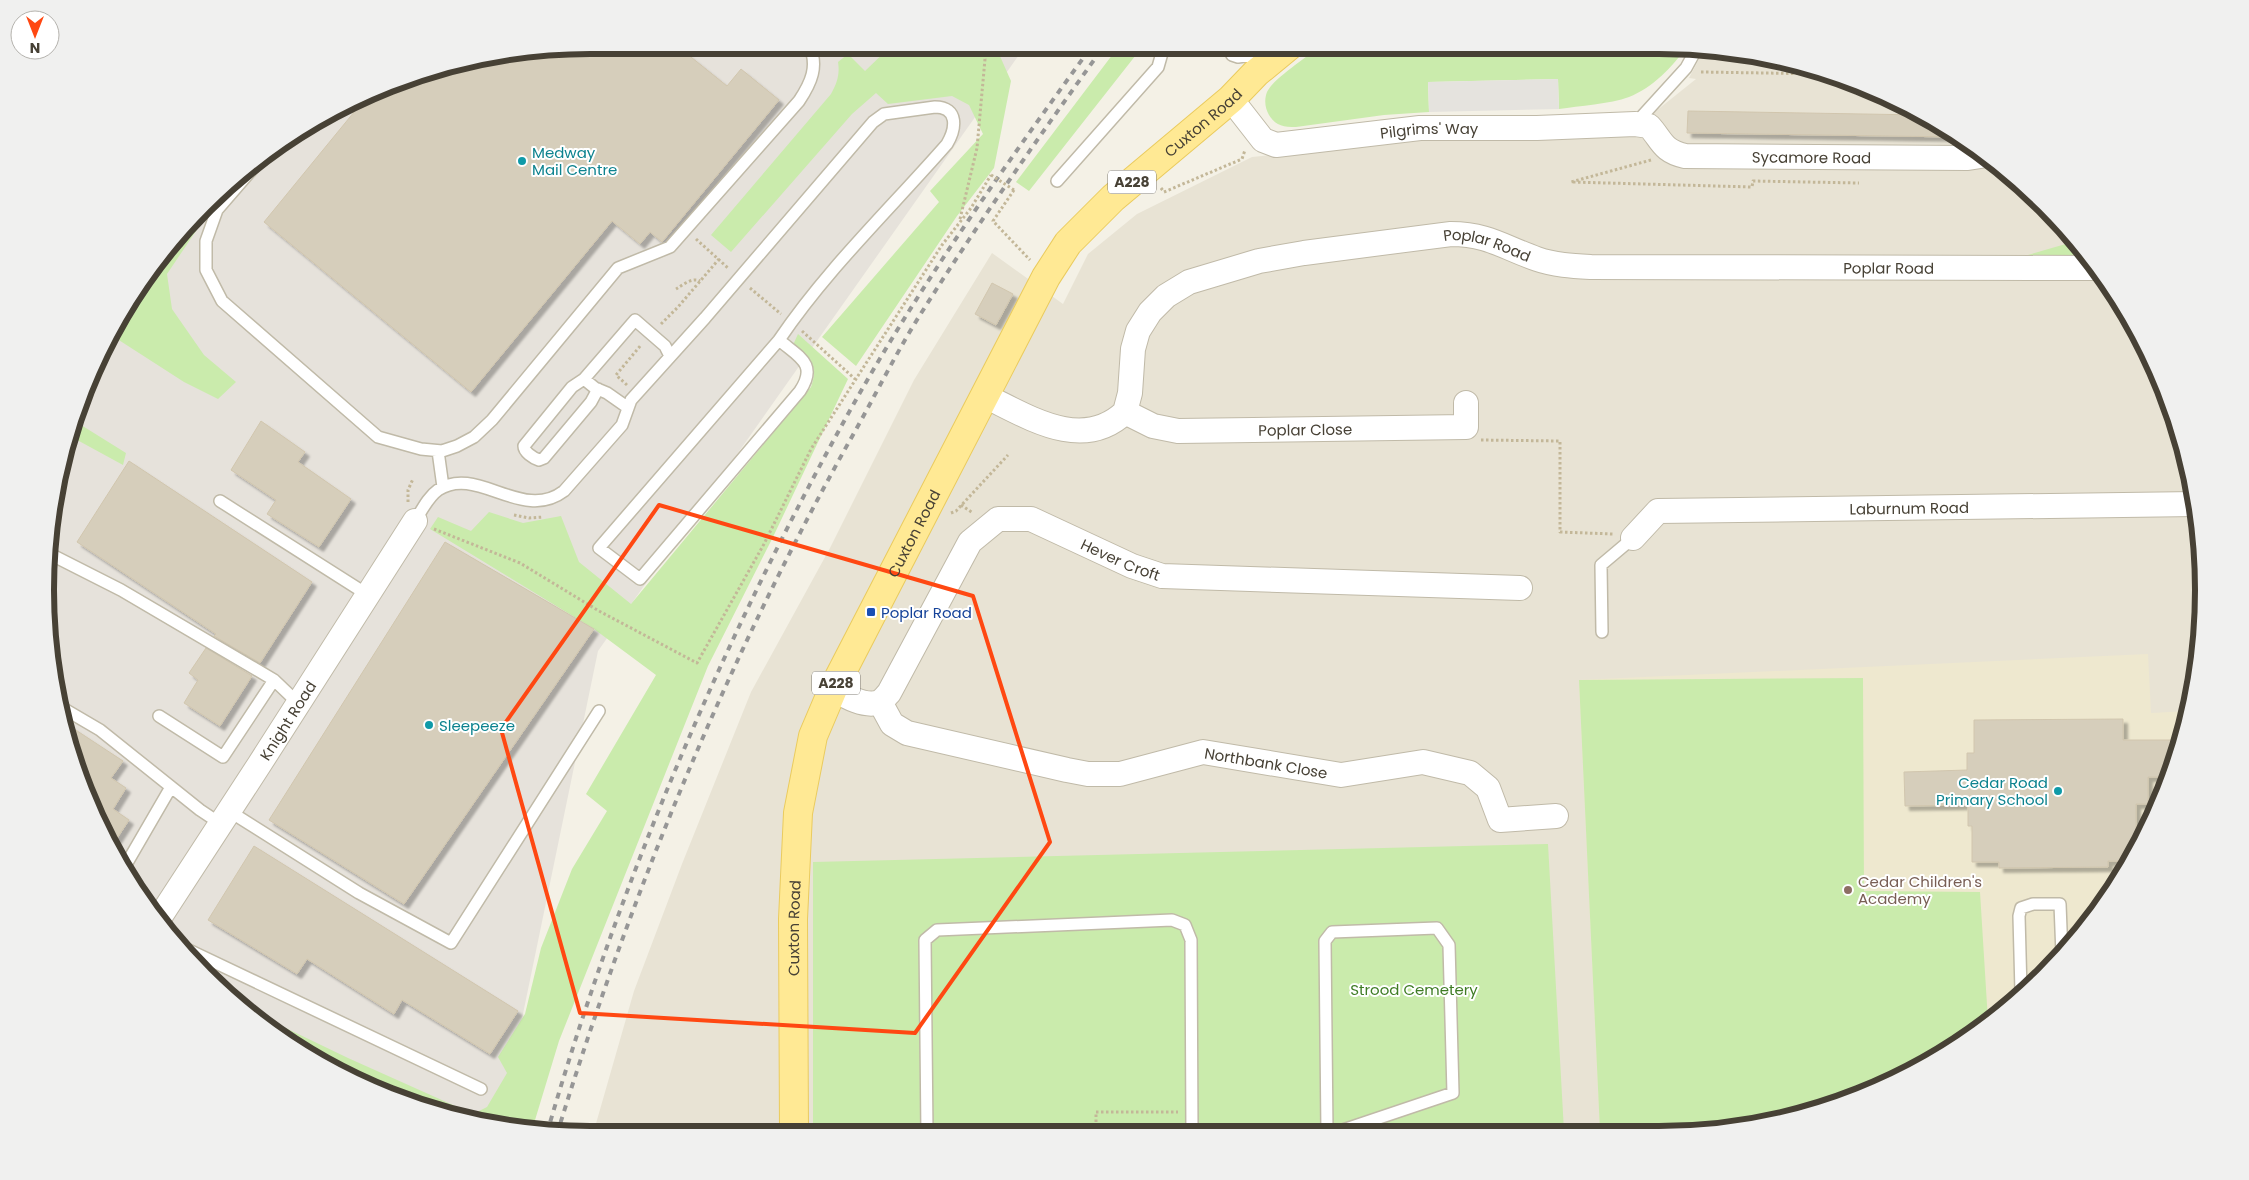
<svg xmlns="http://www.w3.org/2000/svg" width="2249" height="1180" viewBox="0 0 2249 1180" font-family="Poppins,sans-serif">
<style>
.residential{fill:#e8e3d4}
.industrial{fill:#e6e2db}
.education{fill:#eee8cf}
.green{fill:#caebac}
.parking{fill:#e5e3de}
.building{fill:#d6cebb;stroke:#d1c6ae;filter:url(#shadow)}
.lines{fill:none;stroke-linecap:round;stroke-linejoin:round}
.service-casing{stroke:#c0baa8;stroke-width:14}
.minor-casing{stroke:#c0baa8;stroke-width:26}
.primary-casing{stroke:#eacb5e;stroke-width:30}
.path{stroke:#c3b798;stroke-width:3;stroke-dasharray:2.5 2.5;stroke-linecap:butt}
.service{stroke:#fff;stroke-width:11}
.minor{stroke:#fff;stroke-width:24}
.primary{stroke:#ffe994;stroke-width:28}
.rail{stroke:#969696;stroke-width:4;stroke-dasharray:6 6;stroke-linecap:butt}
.path-bridge{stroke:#c3b798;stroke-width:3;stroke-dasharray:2.5 2.5;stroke-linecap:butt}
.marked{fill:none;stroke:#ff4812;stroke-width:4;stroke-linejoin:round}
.culture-dot{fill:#0f9aa8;stroke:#fff;stroke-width:2}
.transit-dot{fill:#1a4fb4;stroke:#fff;stroke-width:2}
.education-dot{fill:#8d6e63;stroke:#fff;stroke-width:2}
.labels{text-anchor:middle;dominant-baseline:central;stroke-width:4;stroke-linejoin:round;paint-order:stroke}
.shield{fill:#fff;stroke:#7e7a72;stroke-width:1}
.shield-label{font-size:14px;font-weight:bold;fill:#474135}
.street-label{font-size:15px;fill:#474135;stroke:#fff}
.culture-label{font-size:15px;fill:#0d838f;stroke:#fff;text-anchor:start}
.transit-label{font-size:15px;fill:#164399;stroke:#fff;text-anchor:start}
.education-label{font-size:15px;fill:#785e54;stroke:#fff;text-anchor:start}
.park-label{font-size:15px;fill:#3f7c25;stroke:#fff}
.rim{fill:none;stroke:#474135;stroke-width:6}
</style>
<defs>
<filter id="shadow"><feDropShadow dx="4.5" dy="4.5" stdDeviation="1" flood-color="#0004"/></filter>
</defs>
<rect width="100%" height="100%" fill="#f4f1e6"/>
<path class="residential" d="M1705,48L1800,64L1900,101L1991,158L2069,231L2131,318L2175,415L2199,519L2203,626L2185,731L2148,831L2069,950L1962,1043L1867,1094L1730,1130L593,1134L634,991L682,864L751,692L830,548L914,380L992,253L1063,304L1088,254L1137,214L1252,157L1646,119L1696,79L1689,78Z"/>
<path class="industrial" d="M590,45H1026L598,651L500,1125L449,1116L349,1079L258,1023L180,950L137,893L87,799L64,731L46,626V554L64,449L87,381L114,331L223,191L258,158L318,118L415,74L484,55Z"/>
<path class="education" d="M2148,654L2151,713L2189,711L2185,731L2148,831L2069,950L1962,1043L1867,1094L1730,1130L1600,1131L1579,680Z"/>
<path class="green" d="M892,45H995L1011,81L994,168L957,216L856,366L822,337L939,202L930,191L983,134L969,105L952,96L888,104L876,93L852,114L731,252L711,235L831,94C837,83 840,74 838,62L848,54L865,71Z
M1119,46H1143L1029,191L1016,182Z
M1321,46H1687C1673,67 1652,88 1629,97C1610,104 1579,106 1559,109L1558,79L1428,82L1429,112L1384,115L1296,127C1283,127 1276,126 1269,115C1265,108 1264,100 1267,92C1273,79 1308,56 1321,46Z
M223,191L167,274L172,309L204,355L236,382L218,399L184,382L111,335L137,287L180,230Z
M2076,241L2089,259L2021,257Z
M798,334L848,379L773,537L708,666L559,1041L532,1130L449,1116L349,1079L258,1023L240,1006L348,1058L473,1114L487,1107L507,1073L498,1057L525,1014L541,948L572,869L607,811L586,794L656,675L594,629L430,529L438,517L471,531L489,512L523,523L561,516L579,562L631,604L811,387C819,364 810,359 793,345Z
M73,420L126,453L123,465L68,435Z
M1863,678L1864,891L1980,892L1988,1021L1962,1043L1867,1094L1730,1130L1600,1131L1579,680Z
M1548,844L1564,1131L813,1133V862Z"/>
<path class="parking" d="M1558,79L1559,109L1429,112L1428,82Z"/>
<path class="building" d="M590,45H676L727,86L741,69L779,100L662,242L650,232L640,244L612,221L471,392L264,222L368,95L415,74L484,55Z
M1688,111L1922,115L1957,137L1687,133Z
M992,283L1013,294L996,325L975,314Z
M261,421L305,452L298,462L351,499L319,547L267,514L276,500L231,470Z
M129,461L312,582L260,663L214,636L216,634L77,542Z
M445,542L594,629L404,904L269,820Z
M206,648L252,676L220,726L184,703L198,680L189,673Z
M2123,719V740H2171V770L2168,777H2148V804H2136V849L2128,861H2108V867L1999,868V862H1972V826H1968V805L1905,806L1904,772L1967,770V753H1974V720Z
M62,721L123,761L111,778L126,788L113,809L129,820L112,846L87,799Z
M254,846L518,1011L490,1054L402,1000L394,1014L307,959L297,974L208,920Z"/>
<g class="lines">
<g class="service-casing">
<path id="service" d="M1248,46L1256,72
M1229,49L1232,55L1238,57L1251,55
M1635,124L1686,68L1697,48
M268,151L217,210L206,241V270L222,301L378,437L421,449L442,451L457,446L474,437L492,420L618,268L670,247L799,101C811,83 819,66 809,45
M1057,181L1158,67L1164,46
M584,379L572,387L524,446C524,452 533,458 539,460L544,458L591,402L598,389
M627,407L607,393L595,388L584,379L635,320L665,346L670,356
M438,451L443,487
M220,501L368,595
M415,521C422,510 428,497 438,490C477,464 522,523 564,491L622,425L631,400L705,318L873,122L884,114L935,107C959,107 956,129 947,144C891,208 827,269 779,340L599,548L640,579L800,391C818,364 799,357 779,340
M46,552L121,590L274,680L298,703
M1602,632L1601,565L1633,538
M59,706L100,730L200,810L221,824
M159,716L223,757L274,680
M229,811L359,893L451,943L599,711
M124,868L171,787
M176,944L481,1089
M2021,992L2019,916L2021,908L2033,904H2060L2062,955
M1327,1132L1325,941L1332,932L1437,928L1449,945L1453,1093L1340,1131
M927,1133L925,940L937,930L1172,920L1185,925L1191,940L1192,1132
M969,1133L1006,1132"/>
</g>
<g class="minor-casing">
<g id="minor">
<path id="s1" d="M1231,99L1263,140L1276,145L1420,128H1537L1635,124L1649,126C1662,140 1662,151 1685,156L1968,158L1987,155"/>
<path id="s2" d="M985,396C1027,416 1082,453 1125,412L1130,393L1133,349L1138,331L1150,312L1166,296L1189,282L1259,261L1304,253L1451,234C1488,234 1505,248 1537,259C1554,265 1573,266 1591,267L2095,268"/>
<path id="s3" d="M1125,412L1153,426L1178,431L1466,427V403"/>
<path id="s4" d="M1633,538L1658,511L2196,504"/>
<path id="s5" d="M833,689C845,696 865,708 880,702C883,700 886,696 889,693L970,542L998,519H1031L1132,566L1162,576L1520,588"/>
<path id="s6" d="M880,702L892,724L907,733L1067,770L1088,774H1120L1203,752L1341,775L1423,762L1470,773L1488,788L1500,820L1556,816"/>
<path id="s7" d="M158,920L259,765L415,521"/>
</g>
</g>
<g class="primary-casing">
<g id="primary">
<path id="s8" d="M794,1133L793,919L798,813L813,736L833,689L1046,277L1068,243L1113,198L1231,99L1256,73L1289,46"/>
</g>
</g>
<path class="path" d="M1310,55L1321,46
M1701,72L1828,74
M1651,160L1571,182L1752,187L1753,181L1859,183
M1161,188L1164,192L1242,159L1245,150
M1014,190L993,221L1030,260
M960,219L977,148L985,59L981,45
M696,239L728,268
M750,288L781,314
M676,289C683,285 692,277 700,281
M661,324L678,307L719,259
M802,331L855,379
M627,385L616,375L641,345
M1481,440L1560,441V532L1613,534
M408,502V490L413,479
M961,505L973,513
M951,513L956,511L1008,455
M514,515L529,518L543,517
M434,529L520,563L599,611L697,663L764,544L811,449L942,245L971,208L991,175
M269,1029L448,1116
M1096,1132V1112H1178"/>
<use href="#service" class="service"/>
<use href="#minor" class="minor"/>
<use href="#primary" class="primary"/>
<path class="rail" d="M547,1133C619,884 722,641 848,414C919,286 1006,164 1092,46
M557,1134C632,890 729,655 854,433C876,394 896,353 920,315C978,223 1041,134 1104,46"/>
<path class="path-bridge" d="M991,175L1014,190"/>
</g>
<path class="marked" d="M659,505L973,596L1050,842L915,1033L580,1013L501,729Z"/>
<g class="culture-dot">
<circle cx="522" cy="161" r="5"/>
<circle cx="429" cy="725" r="5"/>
<circle cx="2058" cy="791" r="5"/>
</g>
<rect class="transit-dot" x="866" y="607" width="10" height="10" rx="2.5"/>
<circle class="education-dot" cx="1848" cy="890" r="5"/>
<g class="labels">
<g class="shield">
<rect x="1108" y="170.5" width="48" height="23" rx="4"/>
<rect x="812" y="671.5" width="48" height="23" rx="4"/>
</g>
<g class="shield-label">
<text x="1132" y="182">A228</text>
<text x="836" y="683">A228</text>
</g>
<g class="street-label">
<text stroke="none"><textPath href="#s8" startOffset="1135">Cuxton Road</textPath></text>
<text stroke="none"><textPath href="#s1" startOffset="220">Pilgrims' Way</textPath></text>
<text stroke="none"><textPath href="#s1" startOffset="615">Sycamore Road</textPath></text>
<text stroke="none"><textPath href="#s2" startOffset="611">Poplar Road</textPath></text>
<text stroke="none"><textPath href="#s2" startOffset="1016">Poplar Road</textPath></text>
<text stroke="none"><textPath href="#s3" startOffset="184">Poplar Close</textPath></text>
<text stroke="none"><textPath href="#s4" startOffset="288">Laburnum Road</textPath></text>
<text stroke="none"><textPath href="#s8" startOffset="625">Cuxton Road</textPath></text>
<text stroke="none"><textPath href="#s5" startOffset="402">Hever Croft</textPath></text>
<text stroke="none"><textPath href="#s7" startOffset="238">Knight Road</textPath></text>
<text stroke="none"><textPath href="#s6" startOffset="410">Northbank Close</textPath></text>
<text stroke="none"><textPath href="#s8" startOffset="205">Cuxton Road</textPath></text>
</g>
<g class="culture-label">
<text x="532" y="152">Medway<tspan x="532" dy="17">Mail Centre</tspan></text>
<text x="439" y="725">Sleepeeze</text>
<text x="2048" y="782" text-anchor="end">Cedar Road<tspan x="2048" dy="17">Primary School</tspan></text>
</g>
<g class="transit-label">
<text x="881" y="612">Poplar Road</text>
</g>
<g class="education-label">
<text x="1858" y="881">Cedar Children's<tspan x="1858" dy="17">Academy</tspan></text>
</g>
<g class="park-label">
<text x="1414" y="989">Strood Cemetery</text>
</g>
</g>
<path d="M0 0H2249V1180H0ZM590 54H1659A536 536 0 0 1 2195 590V590A536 536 0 0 1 1659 1126H590A536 536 0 0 1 54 590V590A536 536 0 0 1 590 54Z" fill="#f0f0ef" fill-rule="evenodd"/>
<path class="rim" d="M590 54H1659A536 536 0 0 1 2195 590V590A536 536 0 0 1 1659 1126H590A536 536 0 0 1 54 590V590A536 536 0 0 1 590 54Z"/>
<g transform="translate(35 35) rotate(180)"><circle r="24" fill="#ffffff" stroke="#b5b3ae"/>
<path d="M0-4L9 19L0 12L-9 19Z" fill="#ff4812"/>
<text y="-8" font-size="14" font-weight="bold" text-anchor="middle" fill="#474135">N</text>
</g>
</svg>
